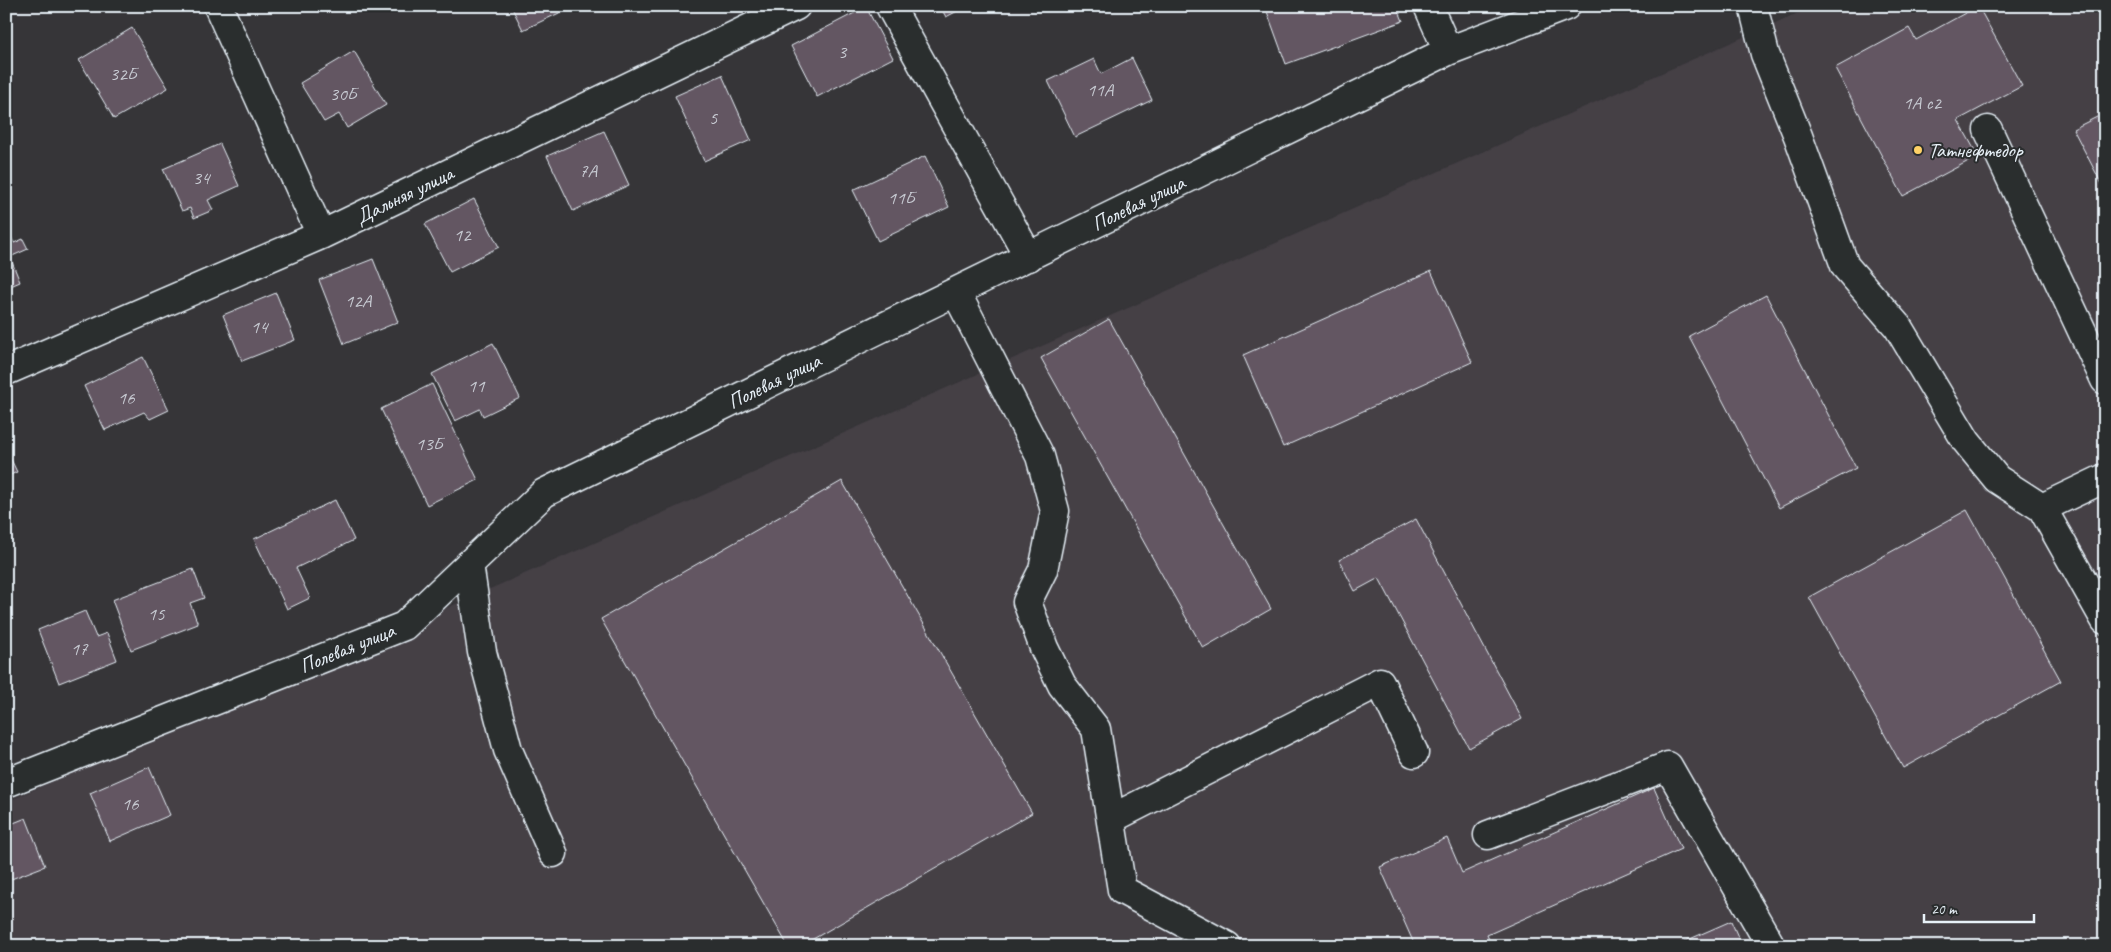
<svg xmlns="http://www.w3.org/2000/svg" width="2111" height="952" viewBox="0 0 2111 952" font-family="Caveat,sans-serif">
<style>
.built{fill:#443f45}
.building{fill:#645662;stroke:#e8f1f8}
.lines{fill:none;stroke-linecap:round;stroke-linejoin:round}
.minor-casing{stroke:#e8f1f8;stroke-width:31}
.minor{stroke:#2a2d2e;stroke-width:28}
.poi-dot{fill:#ffd166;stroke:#2a2d2e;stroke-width:2}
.labels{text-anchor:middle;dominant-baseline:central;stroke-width:4;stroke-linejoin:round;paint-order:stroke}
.number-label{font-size:19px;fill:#c7cad2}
.poi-label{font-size:21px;fill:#e8f1f8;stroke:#2a2d2e;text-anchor:start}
.street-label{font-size:21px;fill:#e8f1f8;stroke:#2a2d2e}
</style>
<rect width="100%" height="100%" fill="#363538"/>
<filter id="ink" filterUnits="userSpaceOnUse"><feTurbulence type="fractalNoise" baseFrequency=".02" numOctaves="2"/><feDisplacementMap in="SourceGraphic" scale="10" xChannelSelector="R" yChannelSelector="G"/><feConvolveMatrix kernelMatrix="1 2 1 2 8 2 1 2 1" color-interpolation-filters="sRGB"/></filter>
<g filter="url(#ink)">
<path class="built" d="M1814,6H2105V946H6V802Z"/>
<path class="building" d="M511,6H574L523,30Z
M940,6H967L946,17Z
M1265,6H1397L1403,21L1286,64Z
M1978,6L2022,86L1958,120L1978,156L1903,196L1835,68L1909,28L1916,40Z
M866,7L893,58L817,97L791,46Z
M132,28L168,88L114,119L79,60Z
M354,51L386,105L347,128L339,114L324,122L300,83Z
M1132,58L1152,100L1075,137L1048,81L1094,59L1101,74Z
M722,75L751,140L704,161L675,96Z
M2105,113V190L2073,129Z
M604,131L629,185L573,211L547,156Z
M220,144L239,186L208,200L213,210L194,218L190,208L182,211L163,169Z
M925,156L949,207L878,241L853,190Z
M474,199L499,247L450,272L425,224Z
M7,227L14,243L23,239L28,249L10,257L20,282L6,288Z
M373,259L398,322L344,344L319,280Z
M1431,271L1472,362L1283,447L1243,355Z
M276,293L295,340L242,361L223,315Z
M1766,295L1856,468L1779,508L1689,336Z
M1109,319L1271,609L1203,648L1041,358Z
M493,343L520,398L483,416L480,409L455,421L432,374Z
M143,357L169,410L150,419L144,412L105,430L84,386Z
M432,384L478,480L427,505L381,409Z
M6,449L17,472L6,477Z
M842,481L1032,813L801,946H788L601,619Z
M335,500L354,540L296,568L310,598L287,609L254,539Z
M1967,510L2061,681L1903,768L1809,597Z
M1416,519L1522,719L1469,748L1379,578L1355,591L1339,560Z
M193,569L204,598L190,603L198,624L131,650L112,600Z
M85,611L96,637L107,633L117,660L59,683L38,630Z
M149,767L170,815L110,841L90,793Z
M1654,788L1681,849L1487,935L1492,946H1415L1380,867L1447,838L1462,873Z
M26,818L45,866L6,881V826Z
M1731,921L1742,946H1674Z"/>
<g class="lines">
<g class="minor-casing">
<path id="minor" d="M218,6L321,235
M890,6L1029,257
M1428,6L1448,51
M1753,6L1765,54L1798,136L1845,266L1898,327L1966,441L1997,479L2042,508L2105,620
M1988,130L2105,380
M956,292L1040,456L1055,511L1043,570L1027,602L1044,648L1062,685L1096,729L1122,890L1227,946
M6,371L321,235L796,6
M2042,508L2105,478
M469,564L482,652L508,750L553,853
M6,783L404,626L544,493L1448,51L1566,6
M1111,819L1380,682L1414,753
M1488,835L1668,766L1771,946"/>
</g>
<use href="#minor" class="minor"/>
</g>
</g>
<circle class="poi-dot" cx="1918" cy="150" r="5"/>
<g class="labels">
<g class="number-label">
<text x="842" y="52">3</text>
<text x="123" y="74">32Б</text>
<text x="1100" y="90">11А</text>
<text x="343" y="94">30Б</text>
<text x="1922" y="103">1А с2</text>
<text x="713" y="118">5</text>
<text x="588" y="171">7А</text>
<text x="201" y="178">34</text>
<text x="901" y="198">11Б</text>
<text x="462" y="235">12</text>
<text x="358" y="301">12А</text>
<text x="259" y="327">14</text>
<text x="476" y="386">11</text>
<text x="126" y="398">16</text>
<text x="429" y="444">13Б</text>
<text x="156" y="614">15</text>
<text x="79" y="649">17</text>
<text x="130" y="804">16</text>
</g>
<g class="poi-label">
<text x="1928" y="150">Татнефтедор</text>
</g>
<g class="street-label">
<text transform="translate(404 195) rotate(-26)">Дальняя улица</text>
<text transform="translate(1138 203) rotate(-26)">Полевая улица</text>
<text transform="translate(774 381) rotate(-26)">Полевая улица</text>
<text transform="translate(347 648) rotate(-22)">Полевая улица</text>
</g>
</g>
<rect width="2111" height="952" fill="none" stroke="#2a2d2e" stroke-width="25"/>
<rect x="12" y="12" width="2086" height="927" fill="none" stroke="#e8f1f8" stroke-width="2" filter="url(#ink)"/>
<path d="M1924 914v8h110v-8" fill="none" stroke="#e8f1f8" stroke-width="2.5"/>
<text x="1931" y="914" font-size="15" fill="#e8f1f8" stroke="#2a2d2e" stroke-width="4" paint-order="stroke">20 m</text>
</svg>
